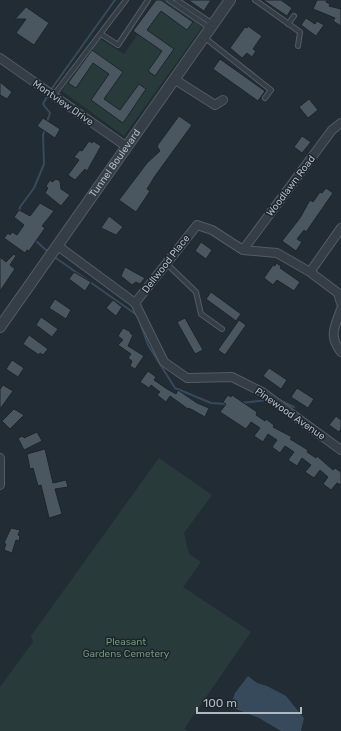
<svg xmlns="http://www.w3.org/2000/svg" width="341" height="731" viewBox="0 0 341 731" font-family="Rubik,sans-serif">
<style>
.green{fill:#283b3a;fill-rule:evenodd}
.water{fill:#374a5b}
.lines{fill:none;stroke-linecap:round;stroke-linejoin:round}
.stream{stroke:#374a5b;stroke-width:2}
.building{fill:#4a5761;stroke:#1d252d}
.service-casing{stroke:#535c64;stroke-width:6}
.minor-casing{stroke:#535c64;stroke-width:10}
.tertiary-casing{stroke:#535c64;stroke-width:12}
.service{stroke:#353e46;stroke-width:4}
.minor{stroke:#353e46;stroke-width:8}
.tertiary{stroke:#353e46;stroke-width:10}
.labels{text-anchor:middle;dominant-baseline:central;stroke-width:3;stroke-linejoin:round;paint-order:stroke}
.street-label{font-size:10px;fill:#b0b9c3;stroke:#1b232b}
.park-label{font-size:10px;fill:#709675;stroke:#1b232b}
</style>
<rect width="100%" height="100%" fill="#222c35"/>
<path class="green" d="M161,0H165L202,27L124,136L62,91L90,49L100,39L124,54L138,34L162,51L148,71L155,76L174,49L147,30L161,11L187,30L192,23ZM91,50L122,72L104,99L120,110L139,84L146,89L123,122L91,100L109,74L93,63L76,88L68,83Z
M159,458L212,495L184,533L189,554L201,562L183,587L251,632L184,729L187,731H0V687L33,642L31,636Z"/>
<path class="water" d="M248,676L257,683L267,686L286,696L304,718L301,731H281L259,718L230,707L235,693Z"/>
<g class="lines">
<path class="stream" d="M50,91L115,0
M47,122L50,113L43,104L48,95
M19,213L20,207L34,188L44,164L43,135L45,129
M35,240L48,252
M53,256L137,315
M139,320L148,345L175,388L211,403L227,404
M275,398L294,407
M242,403L267,400"/>
</g>
<path class="building" d="M156,0H161L193,22L187,30L161,11L147,30L174,49L155,76L148,71L162,51L133,31Z
M188,0H211L204,11Z
M263,0H281L292,8L287,16Z
M317,0H327L326,2L330,4L329,6L341,9V26L333,21L335,18L313,9Z
M26,7L49,23L34,45L16,33L26,19H15Z
M306,18L315,24L317,21L324,25L316,36L301,25Z
M248,26L262,36L253,49L256,51L252,57L247,53L242,58L230,48L245,27L247,28Z
M92,50L123,72L104,99L120,110L139,84L146,89L123,123L91,100L109,74L93,63L76,88L68,83Z
M220,59L265,91L258,101L213,69Z
M0,82L12,92L7,99L0,95Z
M309,99L318,110L308,118L299,107Z
M179,116L192,125L155,176L147,189L150,191L136,212L119,200L147,163L160,151L157,146Z
M43,118L60,129L55,138L37,126Z
M302,136L311,142L302,153L294,147Z
M89,141L92,143L93,141L101,146L87,171L85,169L75,180L68,175L79,160L74,157L80,150L82,151Z
M56,179L60,181L61,189L70,195L61,206L45,193L48,188L46,186L50,180L52,182Z
M326,188L333,193L306,232L304,230L297,239L302,242L296,251L282,241L300,218L310,200L313,202L320,192L322,193Z
M40,203L54,211L42,226L45,228L29,251L27,250L25,253L4,238L8,233L10,235L12,232L17,235L24,225L14,217L19,210L30,216Z
M109,216L123,227L116,235L101,228Z
M201,242L212,250L206,259L195,251Z
M14,254L16,256L10,265L15,269L0,291V257L6,262Z
M276,263L281,266L280,268L300,282L294,291L277,280L273,285L264,278L273,265L275,266Z
M125,267L145,278L140,284L136,282L132,285L121,276Z
M74,272L91,282L85,291L69,279Z
M211,292L241,314L236,321L206,299Z
M55,299L71,310L66,319L49,308Z
M113,300L122,307L116,316L106,308Z
M41,317L58,329L52,337L36,325Z
M185,318L203,350L195,354L177,322Z
M239,320L246,325L225,355L218,350Z
M123,328L131,332L130,333L133,335L128,346L144,356L135,369L130,366L132,361L128,358L131,354L118,345L123,340L118,336Z
M29,335L48,349L43,355L40,353L39,355L23,344Z
M12,360L24,368L18,377L6,369Z
M269,368L287,380L281,389L263,376Z
M148,371L156,377L154,380L167,389L176,394L178,390L197,403L209,408L205,417L189,408L188,409L170,396L166,402L157,395L160,392L151,385L149,388L140,382Z
M3,385L13,391L0,409V389Z
M297,388L314,399L308,408L291,397Z
M228,395L231,397L232,395L257,412L256,415L265,421L266,419L274,425L273,427L292,437L290,439L308,450L307,452L316,458L317,456L333,470L335,468L341,472V485L337,483L331,490L323,484L328,477L320,470L314,478L305,472L311,465L302,458L297,466L288,460L294,452L285,446L280,453L272,447L277,440L268,434L263,442L254,436L260,428L251,422L246,429L220,412L226,404L223,402Z
M14,409L24,415L10,429L2,421Z
M336,416L341,420V429L339,432L329,425Z
M37,432L42,441L24,450L18,438L23,436L24,438Z
M45,449L53,483L66,480L68,487L55,489L62,514L49,518L41,485L38,486L33,468L30,469L27,454Z
M11,528L20,530L18,535L20,536L19,541L16,540L12,553L4,550L6,544L4,543Z"/>
<g class="lines">
<g class="service-casing">
<path id="service" d="M169,0L210,28
M177,0L213,24
M255,0L300,32L298,46
M288,24L294,16
M101,34L118,45L148,0
M205,38L271,90L265,98
M53,96L126,0
M167,264L196,292L201,314L222,329"/>
</g>
<g class="minor-casing">
<path id="minor" d="M0,58L127,147
M174,79L215,105L223,100
M58,246L135,303L164,362L187,378L232,377L262,392L341,450
M243,250L332,130L341,123
M310,272L341,228
M135,303L197,225L212,230L243,250L277,253L310,272L338,293L341,303
M341,309C335,327 328,335 341,352
M0,458V485"/>
</g>
<g class="tertiary-casing">
<g id="tertiary">
<path id="s1" d="M0,327L230,0"/>
</g>
</g>
<use href="#service" class="service"/>
<use href="#minor" class="minor"/>
<use href="#tertiary" class="tertiary"/>
</g>
<g class="labels">
<g class="street-label">
<text transform="translate(63 103) rotate(35)">Montview Drive</text>
<text stroke="none"><textPath href="#s1" startOffset="200">Tunnel Boulevard</textPath></text>
<text transform="translate(291 186) rotate(-53)">Woodlawn Road</text>
<text transform="translate(166 264) rotate(-52)">Dellwood Place</text>
<text transform="translate(290 414) rotate(35)">Pinewood Avenue</text>
</g>
<g class="park-label">
<text x="126" y="642">Pleasant<tspan x="126" dy="12">Gardens Cemetery</tspan></text>
</g>
</g>
<path d="M197 707v6h104v-6" fill="none" stroke="#b0b9c3" stroke-width="2"/>
<text x="203" y="707" font-size="12" fill="#b0b9c3" stroke="#1b232b" stroke-width="3" paint-order="stroke">100 m</text>
</svg>
